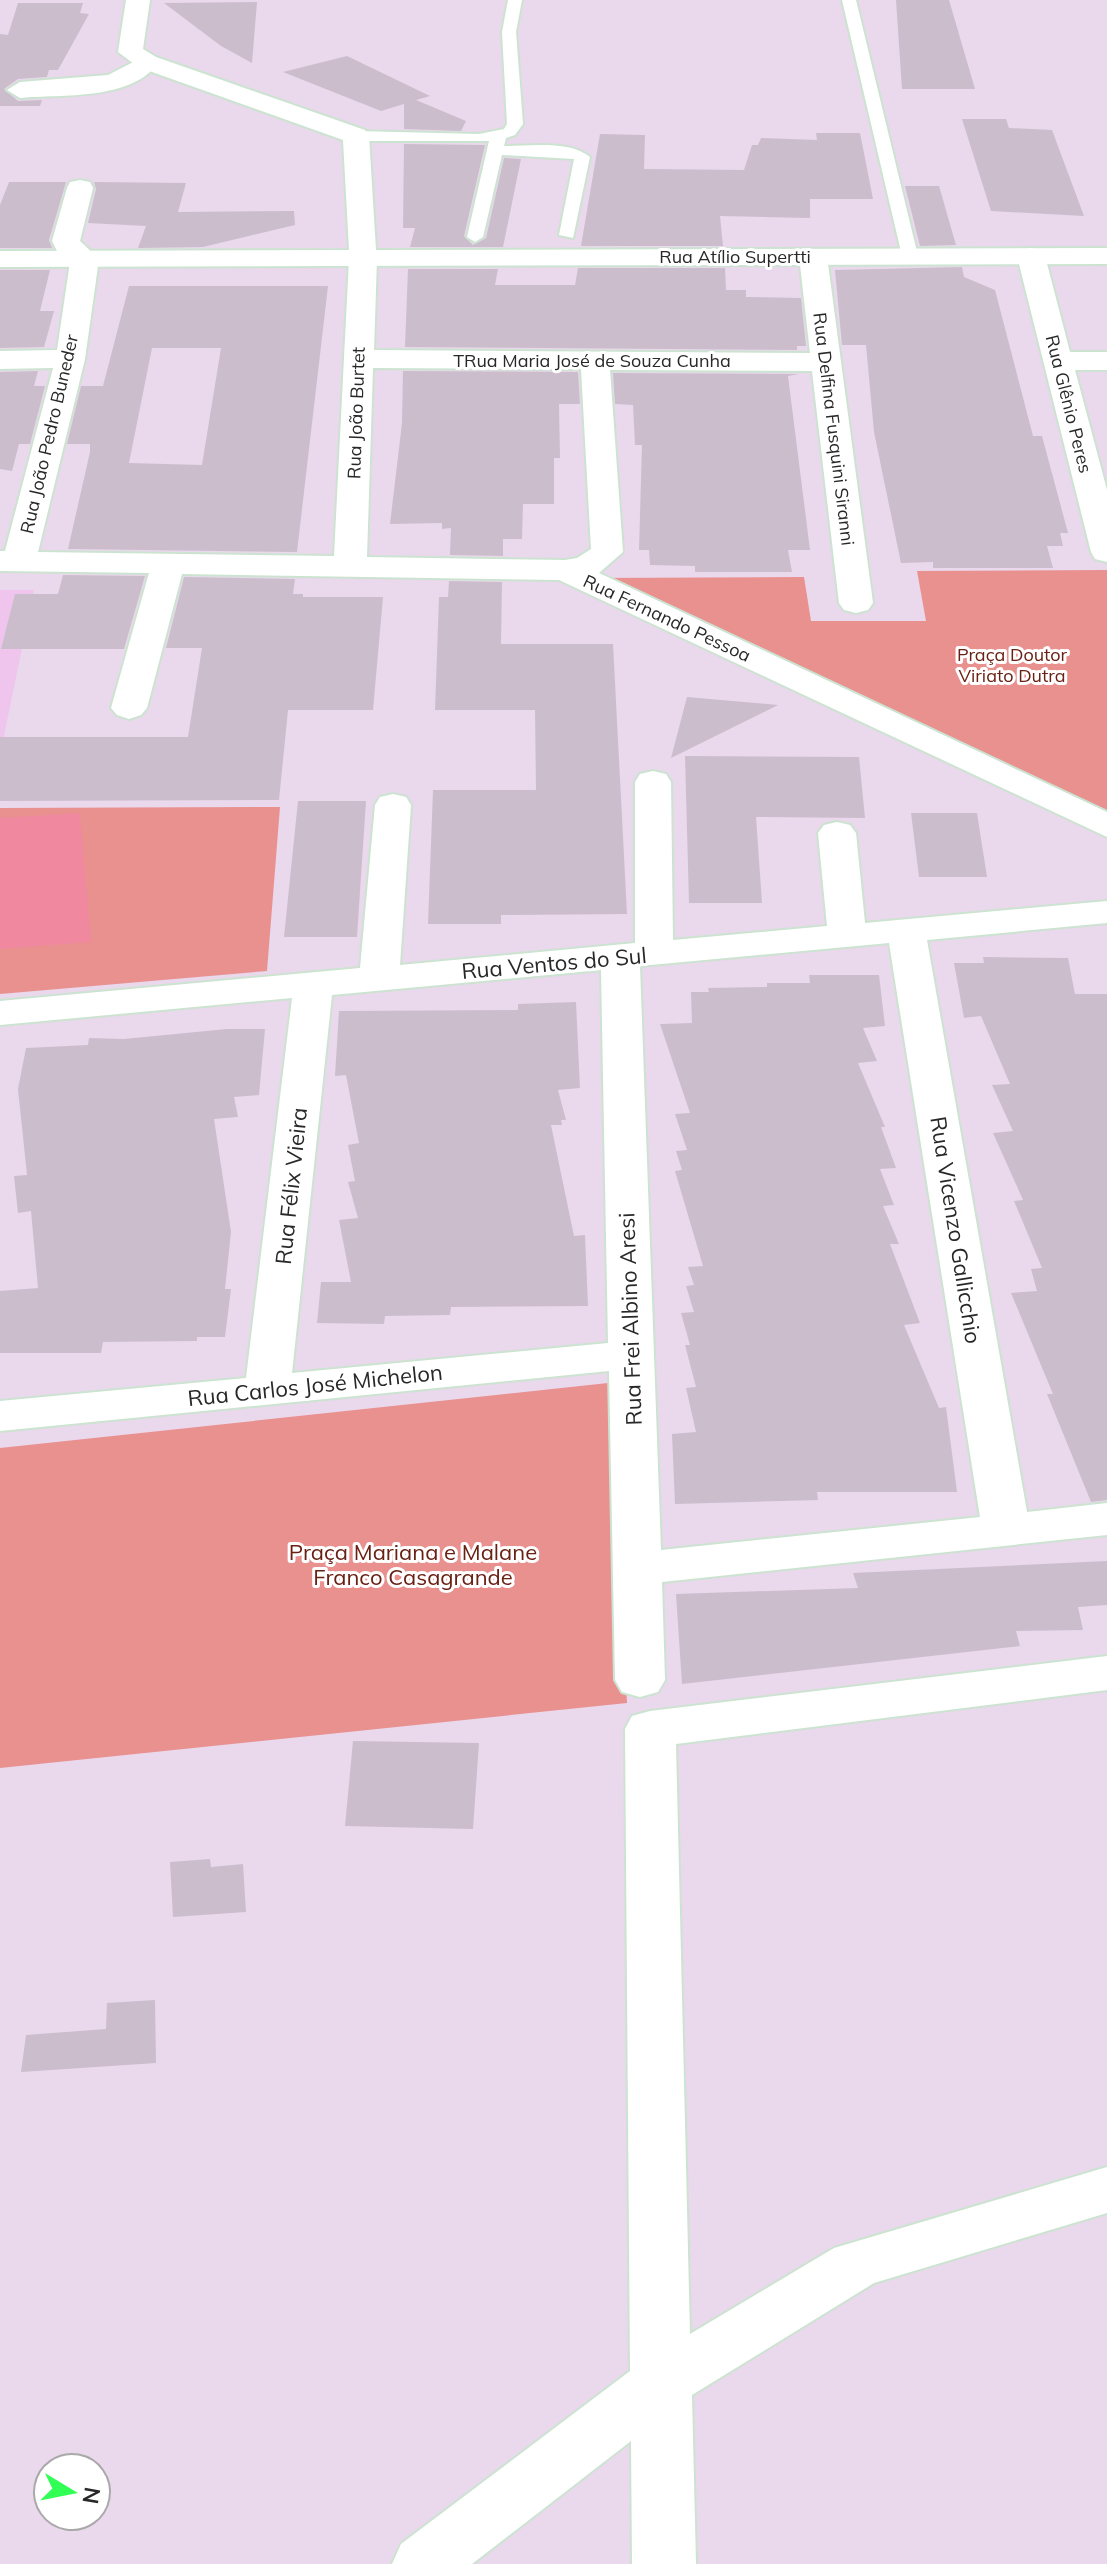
<svg xmlns="http://www.w3.org/2000/svg" width="1107" height="2564" viewBox="0 0 1107 2564" font-family="Mulish,sans-serif">
<style>
.education{fill:#efc5ee}
.green{fill:#e8918f}
.pitch{fill:#f0899f}
.building{fill:#ccbdcd;fill-rule:evenodd}
.lines{fill:none;stroke-linecap:round;stroke-linejoin:round}
.lane-casing{stroke:#cde3d1;stroke-width:4}
.street-casing{stroke:#cde3d1;stroke-width:4}
.secondary-casing{stroke:#cde3d1;stroke-width:4}
.lane{fill:#fff;fill-rule:evenodd}
.street{fill:#fff;fill-rule:evenodd}
.secondary{fill:#fff;fill-rule:evenodd}
.labels{text-anchor:middle;dominant-baseline:central;stroke-width:6;stroke-linejoin:round;paint-order:stroke}
.far-street-label{font-size:18px;fill:#282828;stroke:#fff}
.far-park-label{font-size:18px;fill:#692113;stroke:#fff}
.street-label{font-size:22px;fill:#282828;stroke:#fff}
.park-label{font-size:22px;fill:#692113;stroke:#fff}
</style>
<rect width="100%" height="100%" fill="#ead8ec"/>
<path class="education" d="M0,590H34L0,755Z"/>
<path class="green" d="M1107,570V813L596,578L804,577L811,621H926L917,571Z
M280,807L267,971L0,994V808Z
M608,1383L627,1703L0,1768V1448Z"/>
<path class="pitch" d="M80,813L91,942L0,949V818Z"/>
<path class="building" d="M896,0H949L975,89H902Z
M257,2L252,63L221,46L164,3Z
M18,3H83L80,13L89,14L58,70H49L47,77L18,79L4,89L18,101L42,100L40,106H0V34L8,35Z
M347,56L430,96L416,100L466,121L461,131L404,129V104L381,111L283,72Z
M962,119H1006L1009,128L1052,130L1084,216L991,211Z
M816,133H860L873,199H810V218L720,216L723,246H581L600,134L645,135L644,169L744,170L752,145H758L761,138L817,140Z
M404,144L485,145L464,236L473,245L486,238L504,158L521,159L503,247H410L415,228H403Z
M9,182H66L49,240L52,248H0V205Z
M94,182L186,183L178,212L294,211L295,225L203,247L138,248L146,226L88,223L96,189Z
M905,186H939L956,245L920,246Z
M962,267L964,277L995,290L1033,436H1042L1068,533H1060L1063,546H1047L1053,568H933V562L901,563L874,432L866,345H842L835,270Z
M578,268H725L726,290H746V297L801,298L806,346H797V350L405,347L408,269H498L495,285H575Z
M0,270H50L40,311H54L44,347L0,348Z
M129,286H328L297,552L68,549L90,452V444H67L81,386H103ZM152,348H221L202,465L129,463Z
M38,371L34,386H45L30,444H19L12,471L0,469V372Z
M403,371L578,372L580,404H559L560,458H554V504H523L522,539H503V556L450,555L451,528L442,529V523L390,524L402,423Z
M613,373L799,374L788,376L810,550H788L792,572H695V566L650,565L649,550H639L642,445H635L633,405L615,404Z
M63,575L145,576L124,649H1L15,594H58Z
M184,577L295,579L293,594H303V597H383L373,710H288L279,800L0,801V737H188L202,648H166Z
M449,581L502,582L501,644H613L627,914L501,915V924H428L433,790H536L535,710H435L439,597H448Z
M687,697L778,705L671,758Z
M685,756L859,757L865,818L756,817L762,903H689Z
M298,801H366L357,937H284Z
M911,813H977L987,877H919Z
M983,957L1068,958L1075,994H1107V1500L1091,1502L1047,1394H1053L1011,1293L1037,1291L1031,1269L1042,1268L1014,1201L1023,1200L993,1133L1013,1131L992,1085L1010,1084L981,1016L964,1018L954,963H984Z
M809,975H879L885,1026L863,1028L877,1061L858,1063L885,1127H881L896,1168L880,1169L894,1205L883,1206L899,1244H890L920,1323L904,1325L939,1408L946,1407L957,1492H817L818,1500L675,1504L672,1434L696,1432L686,1388L696,1387L685,1345H690L681,1313L694,1312L686,1286L694,1285L688,1267L703,1266L675,1171L682,1170L676,1151L687,1150L675,1114L690,1113L660,1024L692,1023L691,992H709L708,988L767,987V983H810Z
M576,1002L580,1088L558,1090L566,1120H561L562,1125H551L574,1236L585,1235L588,1306L451,1307L450,1315L385,1316L384,1324L317,1323L321,1282H351L339,1220L358,1218L348,1182L355,1181L348,1145L359,1143L346,1075L335,1076L339,1011L518,1010V1004Z
M227,1029H265L259,1095L234,1097L238,1117L214,1119L231,1232L225,1289H231L225,1337H197V1341L103,1342L101,1353H0V1291L38,1288L31,1211L18,1213L14,1176L27,1175L18,1089L26,1048L88,1045L89,1038L124,1039Z
M1107,1561V1605L1078,1607L1083,1630L1016,1631L1020,1646L682,1684L676,1594L858,1588L853,1573Z
M353,1741L479,1743L473,1829L345,1826Z
M210,1859L211,1867L243,1864L246,1912L173,1917L170,1862Z
M155,2000L156,2063L21,2072L26,2035L106,2029L107,2003Z"/>
<g class="lines">
<g class="lane-casing">
<path id="lane" d="M508,0H522L516,32L523,124L515,135L506,138L504,146C529,146 570,140 590,157L573,238L559,235L574,159L502,155L483,237L475,242L467,237L489,141H356L348,136L356,131L479,134L504,129L507,124L502,32Z
M842,0H856L918,256L916,260L910,261L902,256Z"/>
</g>
<g class="street-casing">
<path id="street" d="M147,55L156,57L159,62C132,101 62,94 20,98L7,90L20,82L108,75Z
M80,180L90,182L93,188L80,241L99,259L85,359L38,552L334,556L349,259L353,253H373L377,259L374,350L810,353L799,256L803,250H823L827,256L873,603L868,610L856,613L844,610L839,603L812,371L610,370L623,552L599,573L1107,812V837L559,580L182,574L147,708L141,715L129,719L117,715L111,708L149,573L0,571V551H5L53,368L0,369V351L57,350L70,262L59,255L52,241L67,188L70,182ZM373,368L581,369L591,549L577,558L565,560L367,557Z
M1031,248L1041,250L1045,256L1070,352H1107V370H1075L1107,490V562L1095,559L1091,552L1017,256L1021,250Z
M653,771L666,774L671,782L673,940L827,926L818,833L824,825L837,822L850,825L856,833L865,923L1107,901V923L927,940L1027,1512L1107,1503V1535L662,1582L665,1680L658,1692L640,1697L622,1692L615,1680L609,1371L0,1431V1401L246,1378L292,998L0,1025V1001L360,968L375,805L380,797L393,794L406,797L411,805L400,965L635,943V782L640,774ZM889,943L980,1517L661,1550L640,966ZM601,970L608,1343L292,1373L332,995Z
M1107,1656V1690L676,1744L690,2334L834,2248L1107,2167V2213L874,2283L692,2395L696,2564H632L631,2441L472,2564H392L401,2544L630,2371L625,1729L632,1716L650,1711Z"/>
</g>
<g class="secondary-casing">
<path id="secondary" d="M126,0H150L143,49L156,57L365,130L369,136L376,250L1107,248V264L0,267V251L349,250L343,140L138,67L118,52Z"/>
</g>
<use href="#lane" class="lane"/>
<use href="#street" class="street"/>
<use href="#secondary" class="secondary"/>
</g>
<g class="labels">
<g class="far-street-label">
<text x="735" y="256">Rua Atílio Supertti</text>
<text x="592" y="360">TRua Maria José de Souza Cunha</text>
<text transform="translate(1069 404) rotate(76)">Rua Glênio Peres</text>
<text transform="translate(356 413) rotate(-88)">Rua João Burtet</text>
<text transform="translate(834 429) rotate(83)">Rua Delfina Fusquini Siranni</text>
<text transform="translate(49 434) rotate(-77)">Rua João Pedro Buneder</text>
<text transform="translate(667 618) rotate(25)">Rua Fernando Pessoa</text>
</g>
<g class="far-park-label">
<text x="1012" y="654">Praça Doutor<tspan x="1012" dy="21">Viriato Dutra</tspan></text>
</g>
<g class="street-label">
<text transform="translate(554 963) rotate(-5)">Rua Ventos do Sul</text>
<text transform="translate(291 1186) rotate(-84)">Rua Félix Vieira</text>
<text transform="translate(956 1230) rotate(81)">Rua Vicenzo Gallicchio</text>
<text transform="translate(630 1319) rotate(-92)">Rua Frei Albino Aresi</text>
<text transform="translate(315 1385) rotate(-6)">Rua Carlos José Michelon</text>
</g>
<g class="park-label">
<text x="413" y="1552">Praça Mariana e Malane<tspan x="413" dy="25">Franco Casagrande</tspan></text>
</g>
</g>
<g transform="translate(72 2492) rotate(100)"><circle r="38" fill="#ffffff" stroke="#a9a9a9" stroke-width="2"/>
<path d="M0-6L14 30L0 20L-14 30Z" fill="#31ff56"/>
<text y="-12" font-size="22" font-weight="bold" text-anchor="middle" fill="#282828">N</text>
</g>
</svg>
